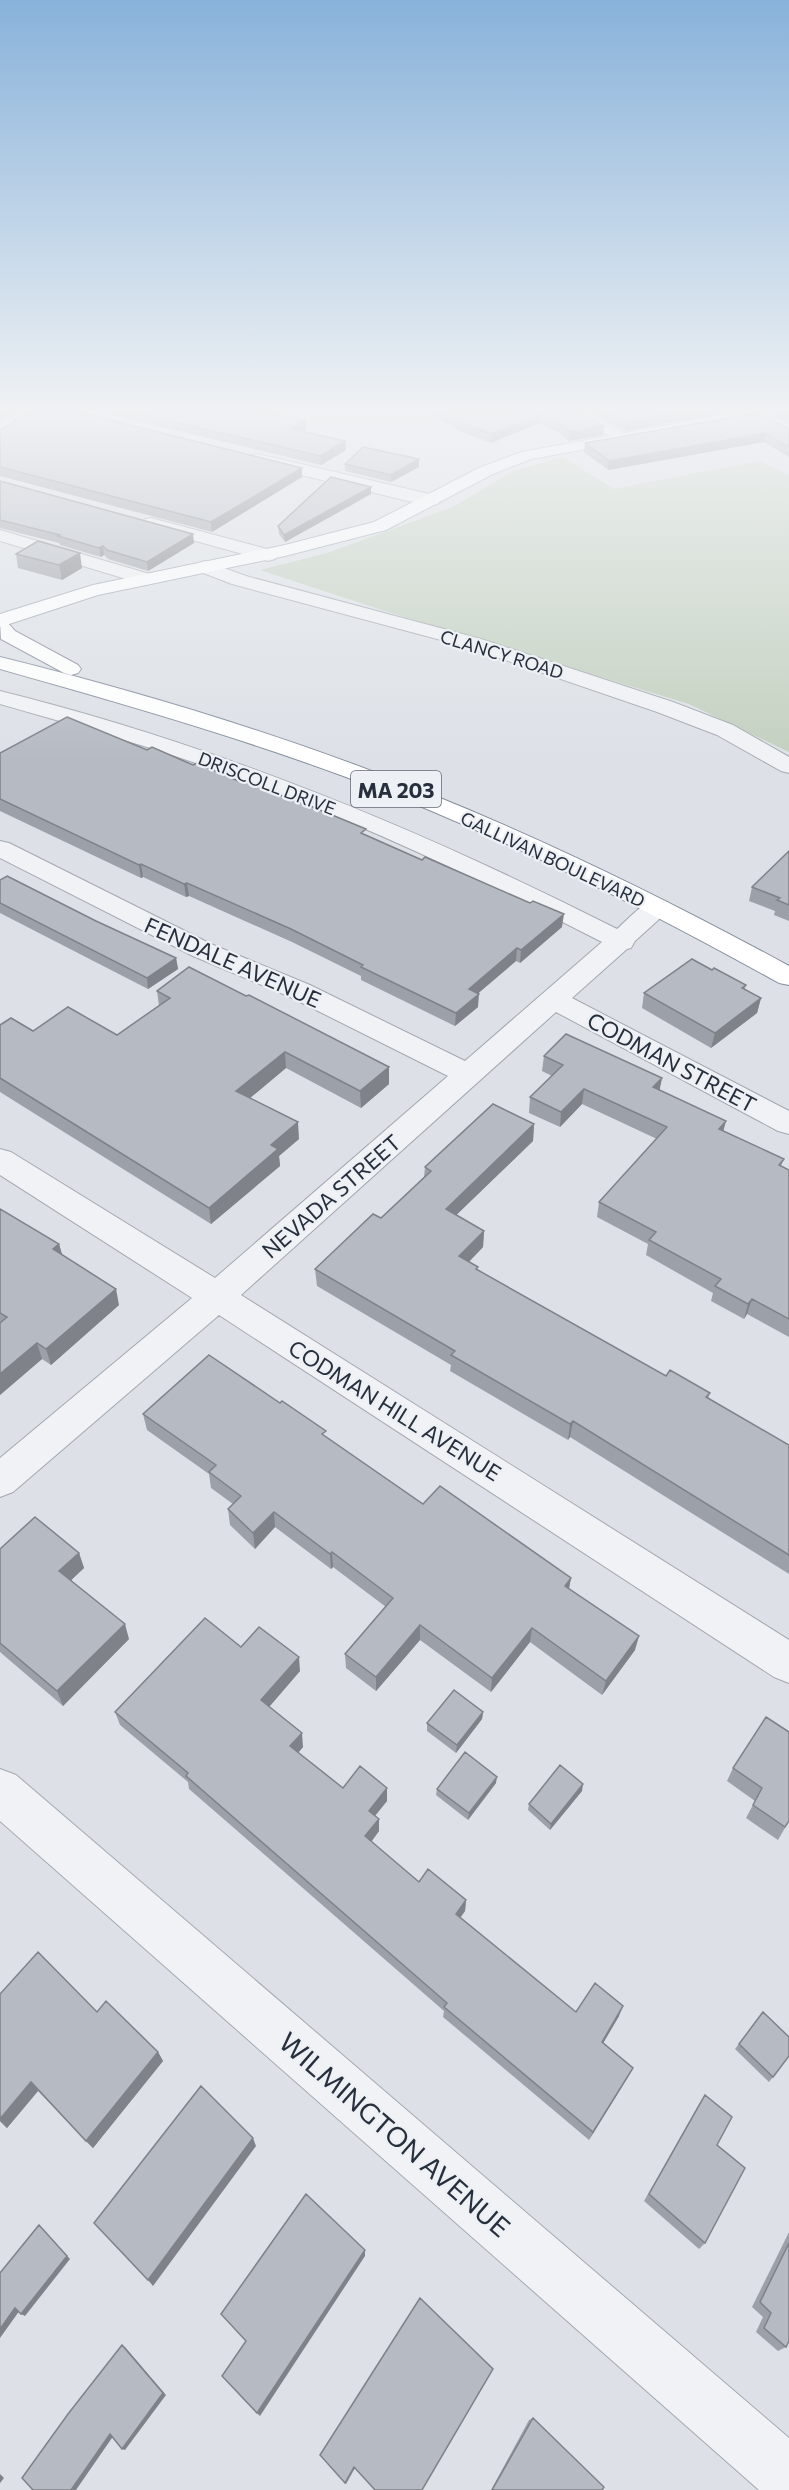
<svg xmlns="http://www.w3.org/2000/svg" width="789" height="2490" viewBox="0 0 789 2490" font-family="Commissioner,sans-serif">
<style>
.green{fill:#c3d0bf}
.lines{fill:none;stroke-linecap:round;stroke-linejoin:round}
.minor-casing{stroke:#a3a8b1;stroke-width:2}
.major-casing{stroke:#9da5b2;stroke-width:2}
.highway-casing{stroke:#858e9d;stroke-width:2}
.minor{fill:#f0f2f5;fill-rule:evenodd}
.major{fill:#fff;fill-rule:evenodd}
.highway{fill:#fff;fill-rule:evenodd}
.wall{fill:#9ca0a8}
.shaded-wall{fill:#7f8288}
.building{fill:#b5bac3;stroke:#7f8288;stroke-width:1.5}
.labels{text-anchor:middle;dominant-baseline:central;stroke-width:4.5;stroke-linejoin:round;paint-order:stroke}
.far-street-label{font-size:18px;fill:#272f3d;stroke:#edf0f4}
.shield{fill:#edf0f4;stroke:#626974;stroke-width:1.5}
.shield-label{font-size:21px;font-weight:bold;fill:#272f3d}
.street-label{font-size:22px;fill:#272f3d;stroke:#edf0f4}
.near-street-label{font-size:27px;fill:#272f3d;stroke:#edf0f4}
</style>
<rect width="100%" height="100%" fill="#dde1e7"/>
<path class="green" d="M563,457L614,489L759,461L789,475V752L689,704L388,612L260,570L327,553L453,507L513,471Z"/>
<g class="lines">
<g class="minor-casing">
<path id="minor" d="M27,411H48L45,414L0,432V421Z
M567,411H586L629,436L621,441L615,439Z
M258,454L438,496L441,500L438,504L432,505L408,501L252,463L250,459L252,455Z
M151,518L275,551L277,555L275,559L268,561L145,527L142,523L145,519Z
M0,530L153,575L156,579L153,583L146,585L0,541Z
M205,561L246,576L481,639L673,702L733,725L789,757V773L781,771L717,735L657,712L467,647L232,584L198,571L196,567L198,563Z
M0,691C215,744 420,829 617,929C632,916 646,896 667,902L671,907L667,912L635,941L631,948L627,949L572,998L789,1111V1134L778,1131L556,1012L241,1295L789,1640V1683L774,1677L219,1315L13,1492L0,1497V1458L192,1298L0,1175V1149L11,1152L215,1278L448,1076L290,997L193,956L0,858V841L9,843L211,944L310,985L465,1061L602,942C484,881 363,824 238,778C160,749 80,727 0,704Z
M0,1769L16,1775L789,2438V2490H759L0,1821Z"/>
</g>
<g class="major-casing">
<path id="major" d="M745,411H778L770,416L531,459L493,474L386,530L285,556L98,595L0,627V614L93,585L285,545L374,522L481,467L522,452Z"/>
</g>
<g class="highway-casing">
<path id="highway" d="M0,620L7,622L15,631L78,665L81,669L78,673L71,675L64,673L1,639Z
M0,657C145,693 290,737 428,793C552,843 672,902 789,966V985L779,983C639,905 496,833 346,777C232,735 117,702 0,669Z"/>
</g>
<use href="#minor" class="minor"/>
<use href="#major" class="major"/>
<use href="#highway" class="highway"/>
</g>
<path class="wall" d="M95,411H279L282,416L306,430L302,432L345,441L346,450L321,465Z
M423,411H578L603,435L569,441L558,432L539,423L491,443L464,433Z
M590,411H733L625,431Z
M776,411H789V424L775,415Z
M14,419L302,468V477L212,532L0,476V429L15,422Z
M789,429V457L764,442L608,470L584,452L585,443Z
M419,459V467L391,482L345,471V464Z
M0,481L194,543L148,571L108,559L104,555L101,557L60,545L59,543L0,528Z
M371,494L285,542L279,534L278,526Z
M16,554L82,568L62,580L18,568Z
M147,750L238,781L366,835L562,927L520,963L516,961L478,993V1007L455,1026L361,980V976L292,942L189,896L186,897L143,877L141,878L0,811V753Z
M789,851V921L774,915L775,911L749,901L752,887Z
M0,880L96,921L176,958L178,969L148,989L0,913Z
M712,970L746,985L745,989L761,998L757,1013L711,1048L642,1008L644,993Z
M157,991L246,996L389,1067V1084L361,1108L286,1068L250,1098L299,1139L279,1156L280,1166L211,1224L0,1092V1025L33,1031L117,1035L159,1006Z
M544,1056L662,1078L659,1090L723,1132L784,1159L781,1166L789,1170V1337L747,1314L744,1319L711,1301L713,1293L646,1255L648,1244L597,1217L599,1202L657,1139L582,1104L560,1127L529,1113L530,1097L552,1076L542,1071Z
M534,1124L533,1141L456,1215L484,1231L483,1247L469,1262L478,1270L666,1376L710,1393L708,1399L789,1445V1574L570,1437L568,1440L450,1371L451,1365L317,1286L315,1269L381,1218L424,1177L425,1167Z
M0,1209L59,1244L62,1255L119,1305L51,1365L42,1359L0,1395Z
M143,1414L326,1437L423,1504L571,1578L569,1588L635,1650L602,1695L530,1642L491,1692L420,1640L376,1691L346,1668L345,1654L386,1607L333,1567L331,1569L275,1527L255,1549L230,1525L228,1509L233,1504L211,1488L209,1474L147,1430Z
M0,1549L79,1553L84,1568L71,1580L129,1639L63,1706L0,1652Z
M241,1647L300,1671L269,1707L303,1747L298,1753L343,1788H387V1801L375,1816L379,1819V1831L371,1842L419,1882L466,1900L465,1911L460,1918L576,2012L619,2016L603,2043L633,2068L589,2140L443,2017L444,2011L234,1828L189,1789L188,1782L120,1725L115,1712Z
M483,1712L482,1719L456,1753L427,1731V1723Z
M766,1717L789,1821L778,1840L746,1818L755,1801L727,1781L733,1768Z
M496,1783L468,1820L436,1795L437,1789Z
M582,1791L550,1830L528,1810L529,1804Z
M97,2012L158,2052L163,2061L93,2148L38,2091L7,2128L0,2121Z
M763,2012L773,2077L769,2082L735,2049Z
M705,2095L717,2145L705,2243L699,2249L644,2201L699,2104Z
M789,2232V2341L786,2347L778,2351L756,2332L763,2317L752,2307Z
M533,2418L602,2490H491L529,2420Z"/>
<path class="shaded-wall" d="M0,411H21L0,419Z
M688,411H733L625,431L626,422Z
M539,415V423L491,443V434Z
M306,421V430L292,438L291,429Z
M604,426L603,435L569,441L570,432Z
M765,433L764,442L608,470L609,461Z
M345,441L346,450L321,465L320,456Z
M419,459V467L391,482V475Z
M302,468V477L212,532L211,522Z
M371,487V494L285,542L284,535Z
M193,534L194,543L148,571L147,562Z
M103,546L104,555L101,557L99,548Z
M80,553L82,568L62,580L59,565Z
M141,864L143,877L141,878L139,865Z
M187,883L189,896L186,897L184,884Z
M564,914L562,927L520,963L521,950Z
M517,948L516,961L468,1002L469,989Z
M176,958L178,969L148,989L147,978Z
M479,994L478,1007L455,1026L456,1013Z
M761,998L757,1013L711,1048L715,1033Z
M285,1052L286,1068L238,1108L236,1091Z
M389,1067V1084L361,1108L360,1091Z
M662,1078L659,1093L653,1087Z
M584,1089L582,1104L560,1127L561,1112Z
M726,1121L722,1136L719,1129Z
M298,1122L299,1139L279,1156L280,1166L211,1224L209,1208L271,1145Z
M534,1124L533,1141L445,1226L446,1209Z
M484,1231L483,1247L458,1273L459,1256Z
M59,1244L64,1261L53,1249Z
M116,1289L119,1305L51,1365L46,1349Z
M752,1299L747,1314L744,1319L748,1304Z
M37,1343L42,1359L0,1395V1374Z
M573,1421L570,1437L568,1440L570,1424Z
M274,1512L275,1527L255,1549L253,1533Z
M332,1552L333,1567L331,1569L330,1554Z
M79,1553L84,1568L65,1586L59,1571Z
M571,1578L568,1593L565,1586Z
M125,1624L129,1639L63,1706L57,1691Z
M420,1625V1640L376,1691V1677Z
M532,1628L530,1642L491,1692L492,1678Z
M639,1636L635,1650L602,1695L606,1681Z
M299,1657L300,1671L263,1714L261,1700Z
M483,1712L482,1719L456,1753L457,1745Z
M302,1733L303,1747L292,1760L290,1746Z
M497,1777L496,1783L468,1820L469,1813Z
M583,1784L582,1791L550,1830L551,1824Z
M387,1788V1801L369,1823V1811Z
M379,1819V1831L366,1849L365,1836Z
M466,1900L465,1911L455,1925L456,1914Z
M623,2006L619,2016L598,2052L602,2042Z
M158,2052L163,2061L93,2148L86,2141Z
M633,2068L628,2077L589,2140L593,2132Z
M31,2082L38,2091L7,2128L0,2121V2119Z
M253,2138L256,2146L153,2286L148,2280Z
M39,2225L70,2259L25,2316L21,2314Z
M365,2250V2256L260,2416L257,2413Z
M15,2308L20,2310L0,2338V2329Z
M122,2345L125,2347L166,2395L125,2450L122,2449Z
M110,2434L114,2435L76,2490H71Z
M354,2467L355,2468L346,2484L345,2483Z
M0,2474L4,2478L0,2483Z"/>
<path class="building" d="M36,411H74L302,468L211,522L0,467V429L18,420L14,419Z
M129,411H279L282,412L276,414L306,421L291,429L345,441L320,456Z
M439,411H578L604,426L570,432L558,424L539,415L491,434L464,424Z
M606,411H688L626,422Z
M783,411H789V415Z
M756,413L789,429V447L765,433L609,461L585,443Z
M363,447L419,459L391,475L345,464Z
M331,477L371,487L284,535L278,526Z
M0,481L193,534L147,562L107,550L103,546L99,548L58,536L60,535L0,520Z
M38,541L80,553L59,565L16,554Z
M67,717L147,750L152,747L193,765L197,763L238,781L242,779L282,796L284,795L366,829L361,833L422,860L425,857L530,903L533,901L564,914L521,950L517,948L469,989L479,994L456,1013L361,967L363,965L291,929L187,883L184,884L141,864L139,865L0,799V753Z
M789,851V905L777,900L780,898L752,887Z
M7,876L96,921L176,958L147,978L0,903V880Z
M692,959L712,970L714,968L746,985L742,988L761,998L715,1033L644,993Z
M189,967L246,996L249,995L389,1067L360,1091L285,1052L236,1091L298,1122L271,1145L278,1149L209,1208L0,1078V1025L11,1018L33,1031L68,1007L117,1035L170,998L157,991Z
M566,1034L662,1078L653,1087L726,1121L719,1129L784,1159L779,1165L789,1170V1319L752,1299L748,1304L715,1286L721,1279L649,1240L656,1232L599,1202L667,1127L584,1089L561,1112L530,1097L563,1065L544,1056Z
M493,1104L534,1124L446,1209L484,1231L459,1256L478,1267L476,1269L666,1376L670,1370L710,1393L706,1397L789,1445V1555L573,1421L570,1424L451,1355L455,1351L315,1269L373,1214L381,1218L431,1171L425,1167Z
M0,1209L59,1244L53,1249L116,1289L46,1349L37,1343L0,1374V1323L7,1317L0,1313Z
M209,1355L280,1403L282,1401L326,1431L322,1434L423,1504L440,1486L571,1578L565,1586L639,1636L606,1681L532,1628L492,1678L420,1625L376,1677L345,1654L393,1598L332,1552L330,1554L274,1512L253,1533L228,1509L241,1496L209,1472L216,1465L143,1414Z
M35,1517L79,1553L59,1571L125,1624L57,1691L0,1643V1549Z
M205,1618L241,1647L259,1627L299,1657L261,1700L302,1733L290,1746L343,1788L360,1766L387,1788L369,1811L379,1819L365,1836L419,1882L428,1869L466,1900L456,1914L576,2012L595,1983L623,2006L602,2042L633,2068L593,2132L444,2007L447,2003L186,1776L188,1773L115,1712Z
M454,1690L483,1712L457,1745L427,1723Z
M766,1717L789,1732V1821L785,1827L753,1805L762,1788L733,1768Z
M465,1752L497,1777L469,1813L437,1789Z
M560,1765L583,1784L551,1824L529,1804Z
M38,1952L97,2012L106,2001L158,2052L86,2141L31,2082L0,2119V1994Z
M763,2012L789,2037V2056L773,2077L739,2044Z
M201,2086L253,2138L148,2280L94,2223Z
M705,2095L732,2117L717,2145L745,2168L705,2243L649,2194Z
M306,2194L365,2250L257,2413L222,2376L246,2341L221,2314Z
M39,2225L67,2256L21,2314L15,2308L0,2329V2273Z
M789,2243V2341L786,2347L764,2328L771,2313L760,2302Z
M420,2298L493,2369L422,2490H375L354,2467L345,2483L320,2455Z
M122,2345L163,2393L122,2449L110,2434L71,2490H33L22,2478L68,2414Z
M533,2418L604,2487L602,2490H492Z"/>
<linearGradient id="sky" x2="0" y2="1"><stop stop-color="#88b2da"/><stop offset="0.54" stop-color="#f0f2f4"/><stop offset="1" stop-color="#f0f2f4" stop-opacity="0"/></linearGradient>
<rect width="789" height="759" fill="url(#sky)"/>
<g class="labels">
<g class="far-street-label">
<text transform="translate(502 654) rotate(17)">CLANCY ROAD</text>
<text transform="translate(267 783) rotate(21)">DRISCOLL DRIVE</text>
<text transform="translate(553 859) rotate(25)">GALLIVAN BOULEVARD</text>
</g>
<rect class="shield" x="351" y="771" width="90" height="36" rx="4.5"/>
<g class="shield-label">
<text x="396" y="789">MA 203</text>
</g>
<g class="street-label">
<text transform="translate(233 962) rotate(24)">FENDALE AVENUE</text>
<text transform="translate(672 1062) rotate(28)">CODMAN STREET</text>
<text transform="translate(331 1196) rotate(-41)">NEVADA STREET</text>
<text transform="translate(395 1410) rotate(32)">CODMAN HILL AVENUE</text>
</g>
<g class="near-street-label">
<text transform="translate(395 2134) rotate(41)">WILMINGTON AVENUE</text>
</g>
</g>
</svg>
